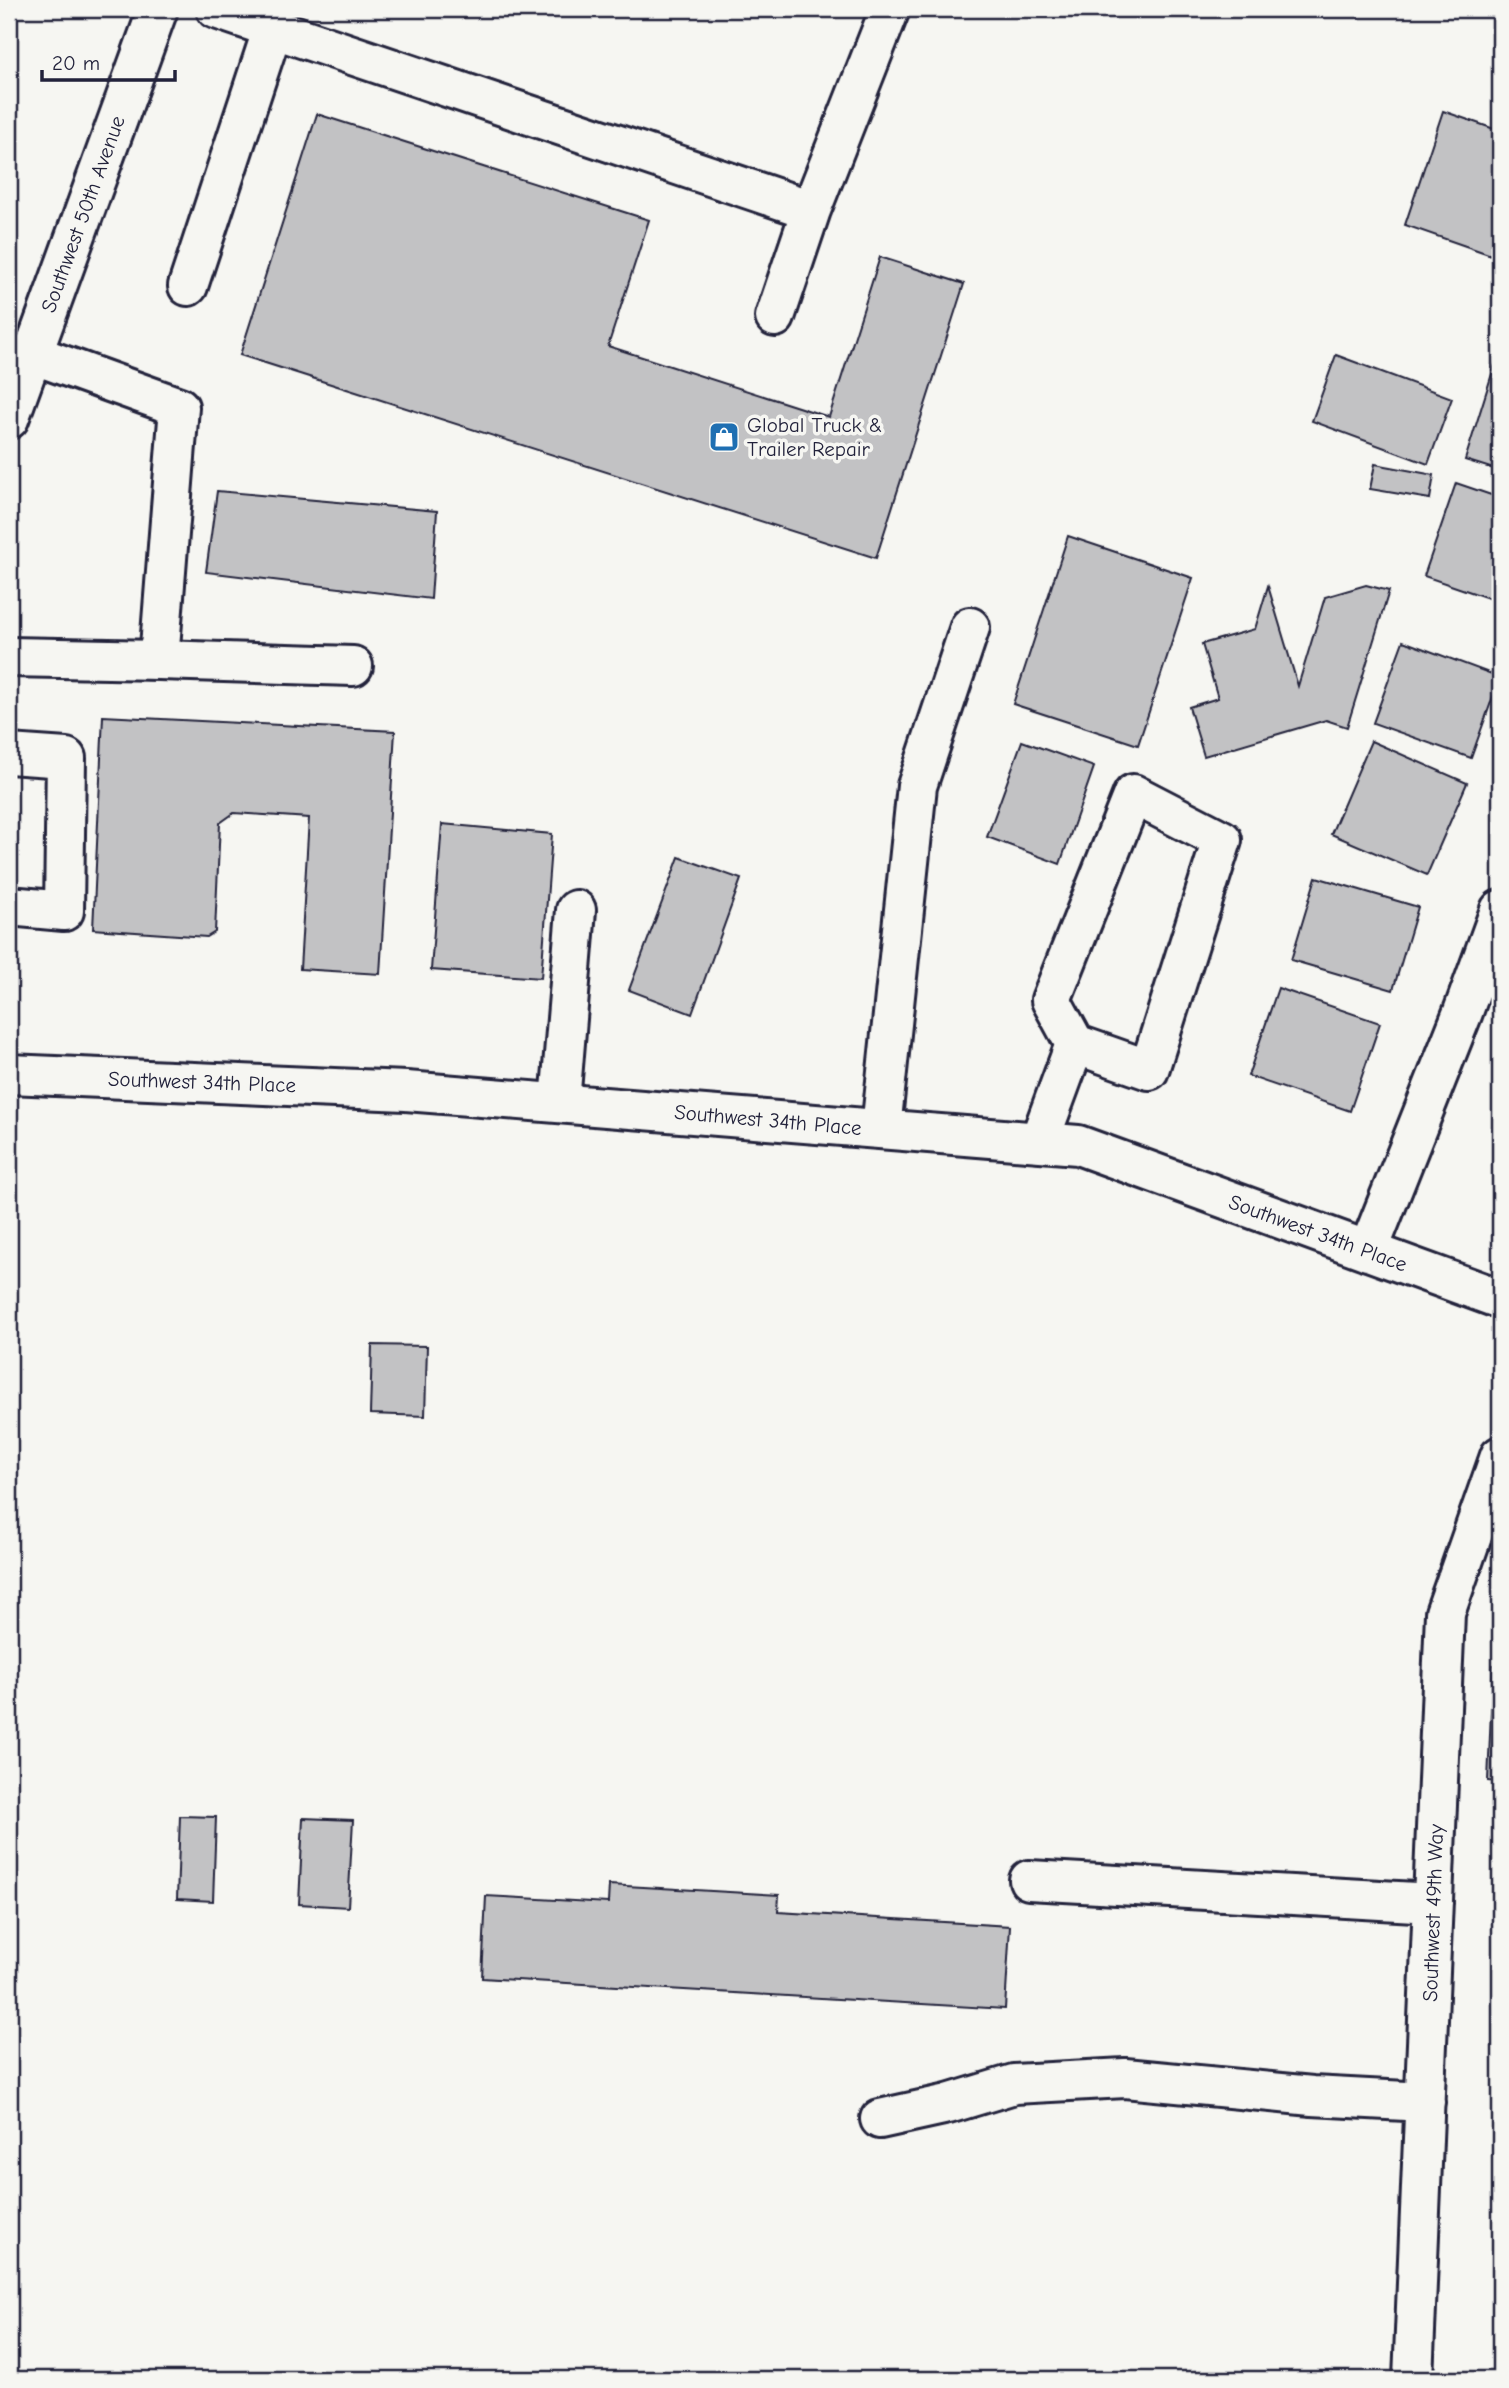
<svg xmlns="http://www.w3.org/2000/svg" width="1509" height="2388" viewBox="0 0 1509 2388" font-family="'Comic Neue',sans-serif">
<style>
.building{fill:#c2c2c4;stroke:#22223b;stroke-width:2}
.lines{fill:none;stroke-linecap:round;stroke-linejoin:round}
.minor-casing{stroke:#22223b;stroke-width:44}
.minor{stroke:#f6f6f2;stroke-width:38}
.labels{text-anchor:middle;dominant-baseline:central;stroke-width:7;stroke-linejoin:round;paint-order:stroke}
.street-label{font-size:21px;fill:#22223b;stroke:#f6f6f2}
.poi-label{font-size:21px;fill:#22223b;stroke:#f6f6f2;text-anchor:start}
</style>
<rect width="100%" height="100%" fill="#f6f6f2"/>
<filter id="ink" filterUnits="userSpaceOnUse"><feTurbulence type="fractalNoise" baseFrequency=".0143" numOctaves="2"/><feDisplacementMap in="SourceGraphic" scale="14" xChannelSelector="R" yChannelSelector="G"/><feConvolveMatrix kernelMatrix="1 2 1 2 8 2 1 2 1" color-interpolation-filters="sRGB"/></filter>
<g filter="url(#ink)">
<path class="building" d="M1443,111L1500,131V258L1405,225Z
M317,114L649,220L608,346L829,417L880,257L964,284L876,558L240,355Z
M1336,355L1452,398L1428,464L1312,421Z
M1496,361L1500,362V471L1465,460Z
M1375,464L1434,475L1430,499L1370,489Z
M1456,483L1500,498V602L1424,576Z
M217,491L437,511L431,599L206,572Z
M1068,536L1193,578L1138,745L1013,704Z
M1366,585L1389,591L1347,727L1326,720L1204,756L1189,707L1218,698L1202,644L1255,629L1268,586L1298,686L1325,597Z
M1403,641L1500,677L1471,758L1373,723Z
M103,716L395,731L380,974L300,969L309,818L234,813L220,823L215,932L207,937L93,929Z
M1022,741L1094,767L1060,864L987,837Z
M1371,741L1467,783L1427,875L1331,834Z
M442,824L552,834L541,978L431,970Z
M679,857L741,879L692,1014L629,990Z
M1316,877L1418,907L1393,990L1291,960Z
M1278,988L1380,1023L1350,1111L1248,1076Z
M372,1345L427,1346L425,1416L370,1414Z
M1493,1665H1500V1782L1488,1781Z
M180,1816L216,1817L213,1901L177,1899Z
M303,1818L353,1820L348,1907L299,1904Z
M609,1885L779,1895L778,1912L1010,1926L1005,2009L482,1978L486,1896L608,1903Z"/>
<g class="lines">
<g class="minor-casing">
<path id="minor" d="M216,9L811,210L890,9
M188,286L273,28
M775,317L811,210
M9,419L158,9
M9,657L159,660L179,407L32,354
M159,660L353,666
M9,754L66,758L64,911L9,906
M9,1074L406,1091L1078,1145L1500,1299
M560,1103L576,910
M881,1129L917,786L970,627
M1039,1142L1075,1044L1051,1000L1133,794L1222,840L1149,1070L1075,1044
M1368,1251L1463,1012L1500,910
M1029,1880L1433,1903
M880,2119L948,2104L1014,2084L1125,2078L1312,2096L1425,2102
M1413,2379L1445,1613L1500,1456"/>
</g>
<use href="#minor" class="minor"/>
</g>
</g>
<defs>
<g id="shop-square" transform="scale(1.575)"><rect x="-9" y="-9" width="18" height="18" rx="4" fill="#1f6fb2" stroke="#f6f6f2"/><path d="M-5-2.5h2.3a2.7 3.5 0 0 1 5.4 0H5L5.5 6h-11ZM-1.5-2.5h3a1.5 2.3 0 0 0-3 0Z" fill="#fff"/></g>
</defs>
<g fill-rule="evenodd">
<use href="#shop-square" x="724" y="437"/>
</g>
<g class="labels">
<g class="street-label">
<text transform="translate(83 214) rotate(-70)">Southwest 50th Avenue</text>
<text transform="translate(202 1082) rotate(2)">Southwest 34th Place</text>
<text transform="translate(768 1120) rotate(5)">Southwest 34th Place</text>
<text transform="translate(1318 1233) rotate(20)">Southwest 34th Place</text>
<text transform="translate(1433 1913) rotate(-88)">Southwest 49th Way</text>
</g>
<g class="poi-label">
<text x="747" y="425">Global Truck &amp;<tspan x="747" dy="24">Trailer Repair</tspan></text>
</g>
</g>
<rect width="1509" height="2388" fill="none" stroke="#f6f6f2" stroke-width="35"/>
<rect x="18" y="18" width="1474" height="2353" fill="none" stroke="#22223b" stroke-width="2.5" filter="url(#ink)"/>
<path d="M42 70v10h133v-10" fill="none" stroke="#22223b" stroke-width="3.5"/>
<text x="52" y="70" font-size="21" fill="#22223b" stroke="#f6f6f2" stroke-width="5" paint-order="stroke">20 m</text>
</svg>
